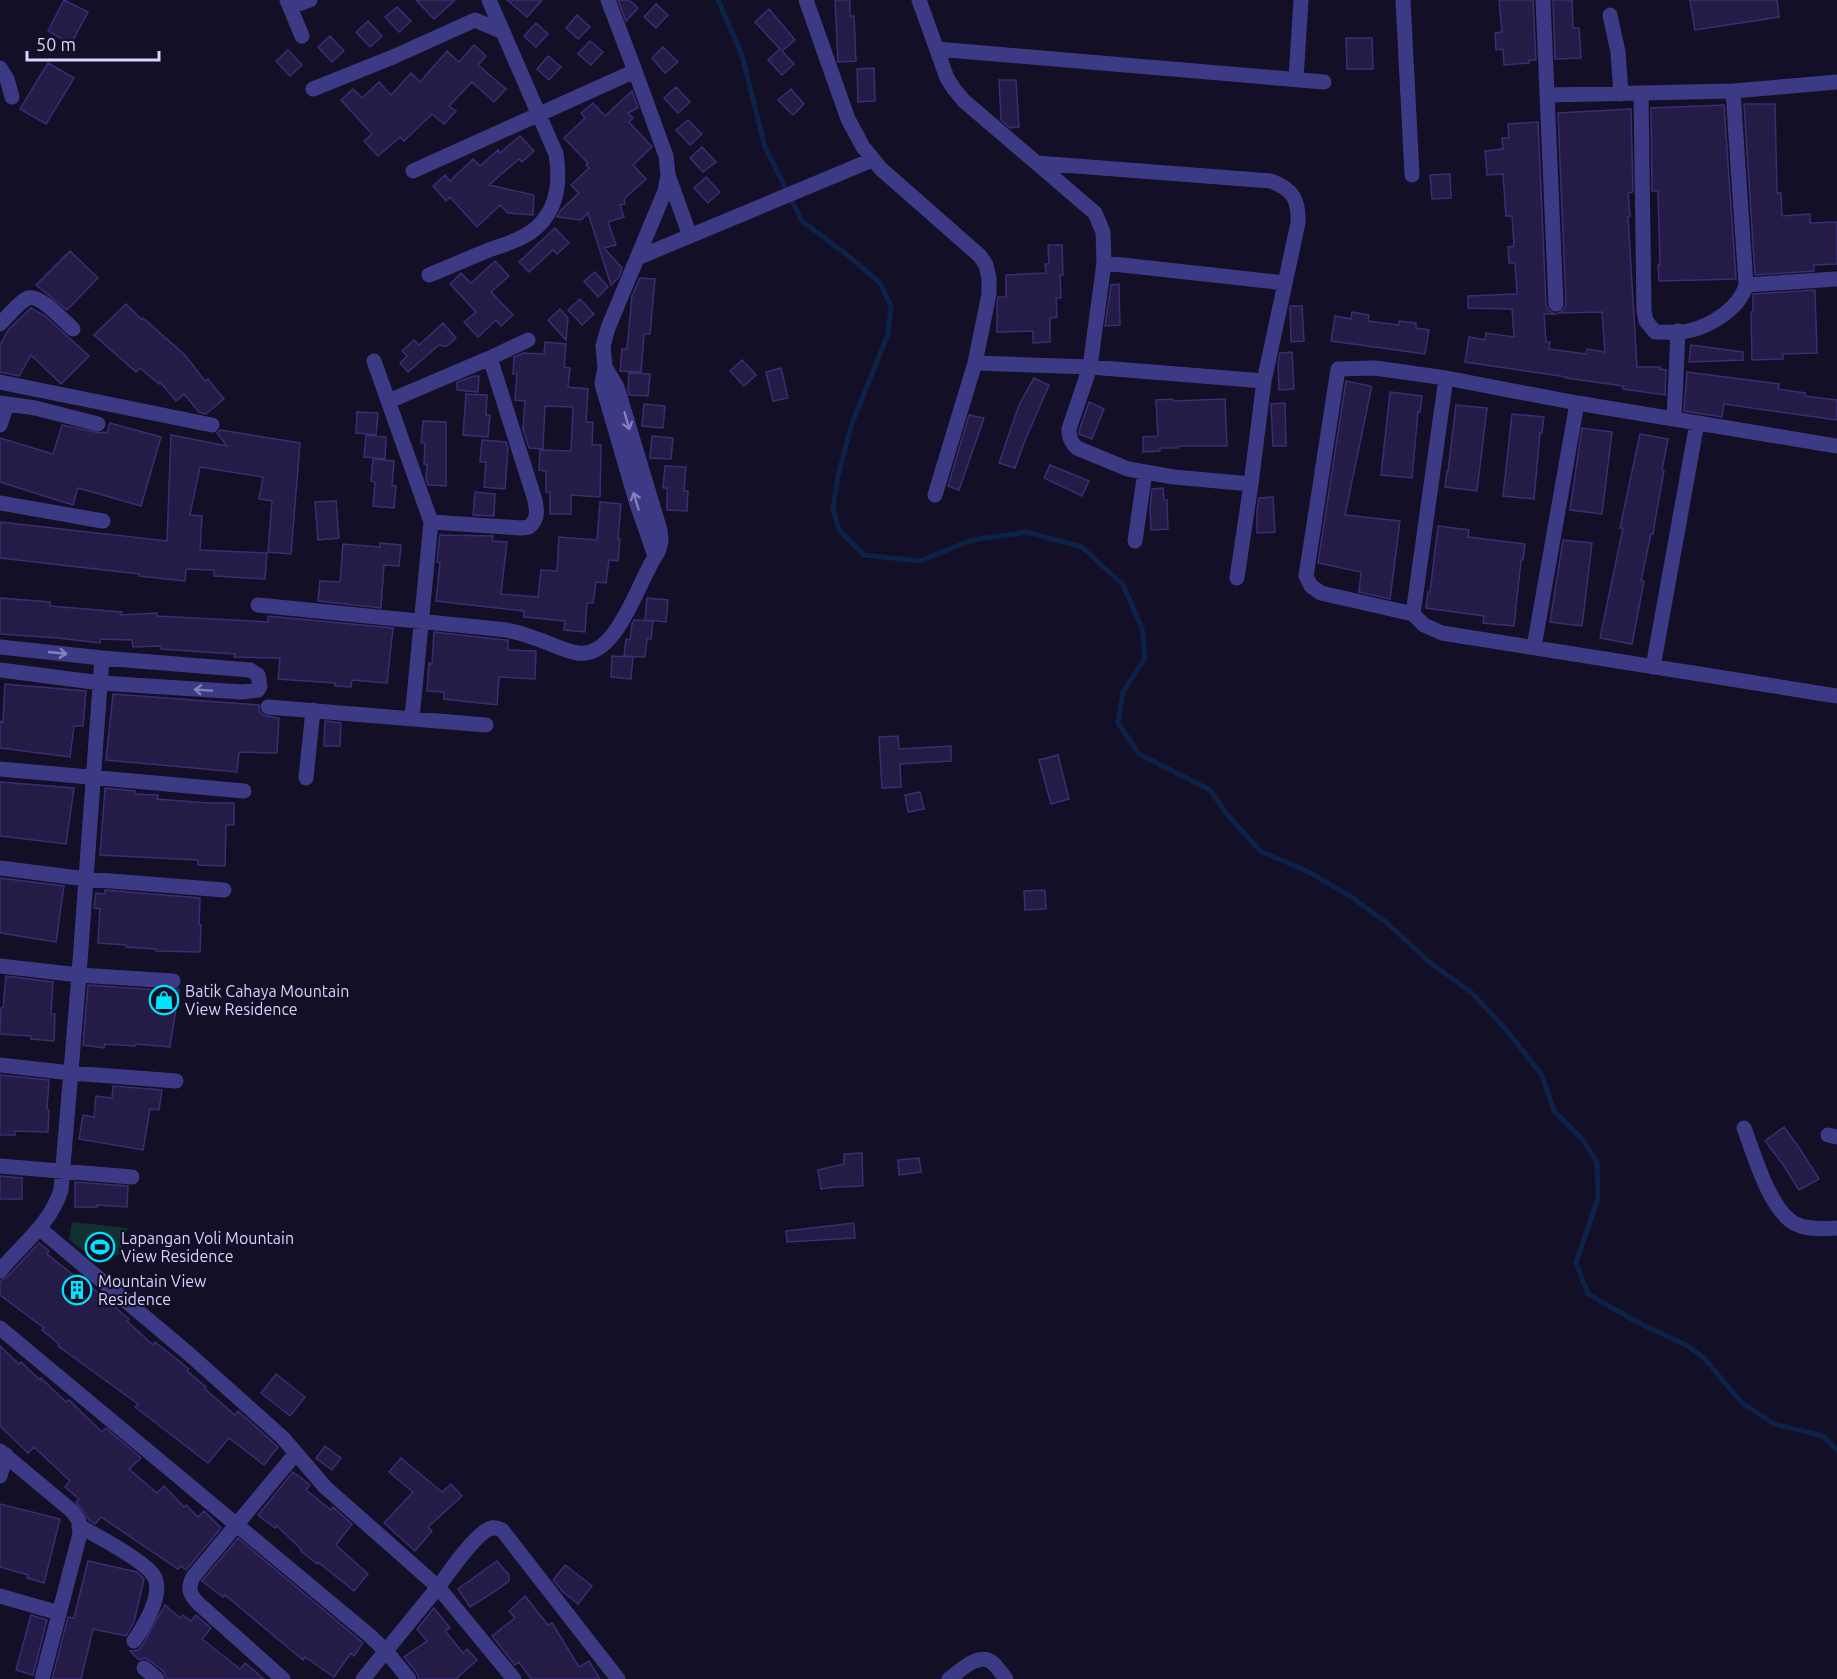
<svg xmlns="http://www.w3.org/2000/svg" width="1837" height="1679" viewBox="0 0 1837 1679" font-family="Ubuntu,sans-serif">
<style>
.green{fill:#12302f}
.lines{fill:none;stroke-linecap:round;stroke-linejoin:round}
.stream{stroke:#0c2248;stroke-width:5}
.building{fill:#241b47;stroke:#3b2d73;stroke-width:1.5}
.minor{stroke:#3d3a85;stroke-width:15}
.oneway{stroke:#837fbc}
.labels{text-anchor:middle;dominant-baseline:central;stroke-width:4.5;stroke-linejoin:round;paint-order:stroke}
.poi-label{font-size:16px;fill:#d9d4ff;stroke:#130f26;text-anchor:start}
</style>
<rect width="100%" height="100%" fill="#130f26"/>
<path class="green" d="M72,1222L128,1228L119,1255L93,1258L69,1240Z"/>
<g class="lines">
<path class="stream" d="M718,0L742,55L765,147L802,221L846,254L880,283L891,306L888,334L851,426L838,476L833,508L839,530L864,555L920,561L972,540L1027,532L1082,547L1123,585L1142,628L1145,658L1123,692L1118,723L1139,754L1210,790L1226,813L1260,851L1307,871L1350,896L1387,923L1428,961L1472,993L1503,1026L1542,1075L1554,1111L1583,1140L1597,1162L1598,1198L1576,1263L1588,1294L1637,1322L1688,1346L1705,1359L1741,1402L1774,1424L1823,1436L1837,1450"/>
</g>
<path class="building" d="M64,0L88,12L71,44L48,31Z
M416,0H455L434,19Z
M507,0H542L527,17Z
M618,0H629L638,8L626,21Z
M835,0H850V16H854L856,61L838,62Z
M1499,0H1533L1536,60H1529V63L1504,65L1503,49L1496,50L1495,33L1502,32Z
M1553,0H1572L1573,28H1579L1581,58L1555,59Z
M1690,0H1777L1779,17L1695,30Z
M656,4L668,15L656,28L644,17Z
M397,7L411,21L399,32L385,17Z
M769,9L795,40L782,51L794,64L782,75L768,60L780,49L755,22Z
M577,15L590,27L578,39L566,28Z
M368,21L382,36L370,47L356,32Z
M536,23L548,34L536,47L524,36Z
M330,36L344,51L332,62L318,47Z
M1346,38H1372L1373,69H1347Z
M590,41L603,52L591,65L578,54Z
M474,45L486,56L478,65L506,89L494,102L472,82L449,106L456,111L444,124L432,114L404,141L400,137L378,156L364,141L372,134L341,100L353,89L362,98L379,82L391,95L411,73L420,82L447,51L459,62Z
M663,47L678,62L665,73L652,58Z
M288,50L302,65L290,76L276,61Z
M548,56L561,67L549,80L537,69Z
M48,63L74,78L46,124L20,109Z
M874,68L875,101L858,102L857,69Z
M999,80H1016L1019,127L1010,128L1001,120Z
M676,87L690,102L678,113L664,98Z
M791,89L804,104L793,115L778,100Z
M632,91L638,108L628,113L633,118L629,122L652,147L633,165L646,179L624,199L625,204L620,205L624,217L608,222L616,245L604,248L622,268L619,277L611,285L588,213L581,220L557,217L561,210L579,193L571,185L589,168L586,165L588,163L564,138L585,118L581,113L593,103L605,116Z
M1744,104H1775L1777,193H1781L1782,216L1810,214V223L1837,222V264L1814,265V271L1755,275Z
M1724,105L1736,279L1659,281L1658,265H1660L1658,191H1652L1651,108Z
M1631,109L1633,192L1628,193L1630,216L1628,217L1637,367H1660V369L1666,370L1665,395L1623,389V386L1566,378L1567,377L1465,362L1469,337L1485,340L1486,333L1514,337L1512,309L1468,308V296L1517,294L1515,263H1509L1508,247L1514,246L1512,216H1506L1503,174L1487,175L1485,151L1503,149L1502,138H1509L1508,124L1538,122L1546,304L1548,310L1555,314H1544L1546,342H1550L1549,349L1586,354L1587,349L1605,352L1602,312L1558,313L1564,309L1566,304L1558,113Z
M688,120L702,134L690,145L676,130Z
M520,136L534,151L522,162L519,159L489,185L534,195L533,215L508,213L500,205L477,227L450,197L446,201L433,186L445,175L450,181L473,159L480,166L498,150L500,153Z
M702,147L716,162L703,172L690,158Z
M1450,174L1451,198L1432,199L1430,175Z
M706,177L720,192L708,203L694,188Z
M555,228L569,243L557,254L553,250L529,272L519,262Z
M1048,245H1062L1063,275H1060L1061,298H1056L1057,317L1050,318V342L1033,343V331L997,332V305L998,297H1006V275L1046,273L1045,264H1049Z
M70,251L98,278L67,310L36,285Z
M495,261L509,276L491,292L513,315L501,326L496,320L478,337L464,322L476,312L450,284L461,273L471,283Z
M595,272L608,287L598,297L584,281Z
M640,278L655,279L650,334H644L641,372L620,371L622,349H627L632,296Z
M1119,284L1120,325L1105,326L1111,285Z
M1815,290L1817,353L1783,354V359L1752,360L1751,312H1753V294Z
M580,299L594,314L582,325L568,310Z
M126,304L142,320L143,318L185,355L205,381L208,379L224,399L206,414L199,412L184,394L176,401L160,382L159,384L140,368L136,372L94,335Z
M1290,306H1302L1304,341L1291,342Z
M31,308L45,316L89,356L61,384L31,355L19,376L0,372V345L9,329Z
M560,309L568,318L566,340L548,320Z
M1352,312L1369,315L1368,321L1399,325V321L1416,323V328L1429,330L1425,354L1331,341L1335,316L1351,319Z
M443,323L456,338L447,346H442L440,344L408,372L400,363L407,356L402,351L414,340L419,345Z
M545,342L566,344L564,367L570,368L568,387L588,389L586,422H593L592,445H601L600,497L571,495V514H550V492H546V471L539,470L540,450L571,451L573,407L545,406L543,449L529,448L523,429L525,401L515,400L517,374H513L514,357L523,353L544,354Z
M1691,345L1743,352V360L1689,362Z
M1292,352L1294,389L1279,390L1278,363L1280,353Z
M742,360L756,375L744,386L730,371Z
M781,368L788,398L773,401L766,372Z
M1687,372L1779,384L1778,389L1805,393V396L1837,400V420L1724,404L1722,417L1684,411Z
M629,373L650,374L648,396L629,395L628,390Z
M474,376H479L478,392L457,390V382Z
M1034,378L1049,385L1024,443L1015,468L999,463L1019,405Z
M1346,381L1371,386V390L1345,515L1400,521L1390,599L1359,592L1361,572L1318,563Z
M1390,392L1422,396L1420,412H1418L1412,478L1381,475Z
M466,394L487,395L486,415H490L488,437L463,435Z
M1173,399V401L1225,399L1227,446H1178V448H1160V451L1143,452V437L1158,436L1156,400Z
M1089,402L1104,409L1092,439L1079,434V431Z
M1285,403L1286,446H1273L1271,404Z
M644,404L665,406L663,428L642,426Z
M1456,405L1487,408L1477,491L1445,487L1447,471H1448Z
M357,412L378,413L376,435L356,433Z
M1512,414L1544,417L1542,433H1540L1534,499L1503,496Z
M969,415L984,418L959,490L948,486Z
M423,421L446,422V486L428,485L426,479L427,464H424L425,443H421Z
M110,423L161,437L141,506L78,488L73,505L0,482V438L53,454L62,425L100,433L104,432L107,433Z
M1582,428L1612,432L1602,514L1570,510Z
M220,430L300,443L291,554L268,552L272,501L259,499L263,477L200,467L190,515L202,516L200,550L267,553L265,579L214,576V570L186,569L185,581L139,576V574L0,558V522L167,541L171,435L227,446L217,433Z
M1640,434L1668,439L1662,470L1664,471L1656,515L1653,534H1651L1641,581H1644L1632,644L1600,638L1623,528H1620Z
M366,435L386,437L385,459L364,457Z
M652,436L673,438L671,459L650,458Z
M482,440L506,442L508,448L505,489L484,487L486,462H480Z
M373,459L394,461L392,486H396L394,508L373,506L375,482L371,481Z
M1050,465L1089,481L1082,496L1044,478Z
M665,466L686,467L684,491H688L687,511L667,510V488H663Z
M1163,488L1164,500H1167L1168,529L1151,530L1150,507L1152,489Z
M475,492L495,494L494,516L473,515Z
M1273,497L1275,532L1257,533V511L1259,498Z
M336,501L339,538L318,540L315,502Z
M600,502L621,504L618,539H620L618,561L609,560L606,583L596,582L593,603H587L585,632L564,630L565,621L524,617V611L436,601L440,563L437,562L440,535L493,536L492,541L507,542L501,594L538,597L541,570L557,571L559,537L597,540Z
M1438,526L1469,530L1468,537L1525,544L1523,560H1521L1514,626L1483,623L1484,616L1426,608L1428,592H1430Z
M1563,540L1592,543L1582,626L1550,622Z
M380,543L401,545L399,566L384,565L381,608L318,601L320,581L340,582L343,544L380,547Z
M0,598L50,602V606L122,612L121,615L157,613V616L268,622V616L393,628L387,683L352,680L351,687L335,686V683L278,679L280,658L234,657L235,654L161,649V646L133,647L132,640L101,639L100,643L58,638L0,634Z
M647,598L668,600L666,622L645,620Z
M634,620L653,621L651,639H647L645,657L624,656L626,639L630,640L632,624Z
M434,632L505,640H508V650L536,651L535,679L499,677L497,705L444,699V692L427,691L429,663L432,664Z
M612,656L633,657L631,679L611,677Z
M5,684L86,691L83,726H74L70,757L0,748V721L3,722Z
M113,694L259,705V711L263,715L279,718L277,753L239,752L237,772L106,760Z
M325,721L341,723L340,746H324Z
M898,736L899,749L951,746V761L900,764L901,787L882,788L879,737Z
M1058,755L1069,799L1051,804L1039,760Z
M0,782L74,788L66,844L0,836Z
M105,788L135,791V794L158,795L157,799L209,803H234V825H226L225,866L198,865V860L100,855Z
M920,792L924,809L908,812L905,795Z
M0,878L64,886L56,942L0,933Z
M105,890L200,898L199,925H201L200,952L156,951V949L126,947V945L98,943L100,909L94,908L96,893L105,894Z
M1045,890L1046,909L1025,910L1024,891Z
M6,976L53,982L51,1014H55L54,1041L31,1039V1036L0,1034L1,1008H3Z
M88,985L172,991L179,989L170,1047L136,1044L135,1046L105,1044L104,1048L83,1045Z
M0,1075L49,1080L47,1109L49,1110L48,1132L15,1131V1135H0Z
M113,1086L162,1090L159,1110L150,1109L143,1150L79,1139L83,1115L94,1117L96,1096L112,1098Z
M1784,1127L1800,1149L1819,1179L1799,1190L1782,1163L1765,1141Z
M862,1153L863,1186L836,1187L821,1189L818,1170L844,1164V1154Z
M919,1158L921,1172L899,1175L898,1160Z
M0,1176L22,1178V1199H0Z
M75,1182L128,1186L127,1207L97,1205V1207H75Z
M854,1223L855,1238L787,1242L786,1231Z
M39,1243L49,1251L47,1254L77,1278L78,1276L90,1286L129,1319L127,1321L153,1345L155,1342L189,1369L187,1371L206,1387L205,1389L235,1415L238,1411L276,1445L278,1447L264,1465L229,1438L208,1463L135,1407L138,1404L58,1346L59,1344L42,1330L44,1328L0,1295V1281L7,1277Z
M0,1346L19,1364L21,1362L40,1380L41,1378L66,1402L69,1400L102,1432L106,1428L141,1458L129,1469L157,1493L164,1486L184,1507L186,1505L198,1517L204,1511L221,1528L186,1570L181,1566L178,1569L101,1517L95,1524L89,1520L76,1502L79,1499L65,1487L70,1481L34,1447L28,1453L0,1426Z
M276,1374L305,1397L290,1416L261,1393Z
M325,1446L341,1458L332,1470L316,1458Z
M401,1458L442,1492L451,1484L462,1496L428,1527L432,1531L415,1551L384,1523L413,1492L389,1472Z
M293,1472L310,1485L306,1490L331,1510L333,1507L352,1524L336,1545L368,1574L354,1591L318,1562L317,1564L301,1551L302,1550L277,1526L275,1528L258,1515Z
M0,1504L60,1519L44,1583L27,1578L28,1575L0,1567Z
M238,1538L363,1643L354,1656L351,1653L334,1677L305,1657L303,1660L225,1595L223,1597L202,1581Z
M88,1561L137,1572L144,1579L134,1622L126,1636L93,1629L81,1679H52L68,1617L74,1618Z
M497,1561L509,1575V1581L494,1592L470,1607L458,1589Z
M565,1565L592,1586L578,1604L563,1592L553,1580Z
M525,1596L548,1625L552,1623L579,1667L589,1661L600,1679H531L519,1662L515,1665L492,1636L515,1618L509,1611Z
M165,1605L180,1618L183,1615L191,1621L196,1615L211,1628L202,1639L240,1669L245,1663L264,1679H167L164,1672L150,1661L145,1658L139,1660L130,1651L138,1650L142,1646Z
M434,1608L450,1628L445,1631L463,1653L467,1649L477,1660L456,1679H419L417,1673L404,1657L427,1641L417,1629Z
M31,1615L47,1620L33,1675L16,1670Z"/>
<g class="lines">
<path class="minor" d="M287,0L302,36
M806,0L848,119L863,147L881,169L980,256L986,265L989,278V294L975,363L935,495
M919,0L947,78L954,89L964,101L1095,213L1103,232L1104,263L1090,367L1069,429C1069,438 1071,442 1077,448L1128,469L1174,477L1251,484
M1403,0L1412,175
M1543,0L1556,304
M290,7L310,0
M1610,15L1618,52L1621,94
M937,49L1324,82
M0,68L7,79L12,97
M635,71L666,156L668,175L665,191L608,328L603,346L605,367L602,384L636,501L655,556
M1296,79L1301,0
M313,89L393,57L475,20L501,31
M1641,93L1644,311L1646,321L1655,332C1666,332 1678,333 1688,331C1711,326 1740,308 1746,285L1733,91
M1549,95L1733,91L1837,82
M1037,163L1271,181C1293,189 1299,200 1298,223L1264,381L1251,484L1237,578
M413,171L635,71L608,0
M668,175L690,236
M637,258L872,160
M1104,263L1285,283
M429,275C449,267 469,258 489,250C503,245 518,241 531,232C557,213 561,183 556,154L489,0
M1746,285L1837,279
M0,324C7,317 20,301 28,298C40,294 64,321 73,329
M374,361L431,522L412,718
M975,363L1090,367L1264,381
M0,382L212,425
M389,401L490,358L528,340
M0,403L35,408L98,424
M1674,419L1678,331
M0,425L7,404
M1837,446L1577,403L1446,378L1375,368L1338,369L1306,576L1311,586L1321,593L1413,614L1424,625L1442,633L1837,696
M0,503L103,521
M431,522L521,528L529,527C539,519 537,508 534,497L490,358
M1135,541L1145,472
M258,605L507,630C516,632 525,634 534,638C549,642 563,651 578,653C618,659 639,578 658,552L661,541L660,530L617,387L605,367
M1413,614L1446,378
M0,647L102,658L250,670L258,675L260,686L258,690L242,692L101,683L0,670
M1534,647L1577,403
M1653,667L1697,423
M268,707L486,725
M0,769L244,791
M306,778L313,710
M0,868L86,879L224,890
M0,966L79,975L173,981
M0,1065L71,1073L176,1081
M1744,1128C1754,1154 1770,1212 1796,1224C1808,1230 1824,1229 1837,1228
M1828,1135L1837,1137
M0,1166L132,1177
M39,1228L189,1354L263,1420L283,1438L325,1487L438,1587L363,1679
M0,1271C21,1245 51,1223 61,1190L79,975L102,658
M0,1328L369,1635L386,1651L409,1679
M0,1451L72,1511L79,1521L80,1534L42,1679
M0,1476L6,1455
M79,1526C96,1535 145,1561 154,1576C164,1595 144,1626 134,1641
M0,1596L59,1613
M144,1668L157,1679
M283,1679L199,1604C190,1595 187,1589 193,1577L296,1453
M514,1679L438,1587C451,1570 468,1544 484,1532C490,1527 496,1527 502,1530L618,1679
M949,1679C960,1671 979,1651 993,1663C998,1668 1002,1674 1006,1679"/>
</g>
<defs><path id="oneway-shaft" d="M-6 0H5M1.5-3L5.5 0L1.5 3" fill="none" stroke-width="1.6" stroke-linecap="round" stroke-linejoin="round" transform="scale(1.5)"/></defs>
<g class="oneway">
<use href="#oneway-shaft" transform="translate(627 421) rotate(74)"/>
<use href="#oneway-shaft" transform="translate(636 501) rotate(-107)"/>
<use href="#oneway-shaft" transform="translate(58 653) rotate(6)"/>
<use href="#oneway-shaft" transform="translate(203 690) rotate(-176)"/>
</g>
<defs>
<g id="shop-ring" transform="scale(1.5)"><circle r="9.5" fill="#130f26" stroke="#00e5ff" stroke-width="1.5"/><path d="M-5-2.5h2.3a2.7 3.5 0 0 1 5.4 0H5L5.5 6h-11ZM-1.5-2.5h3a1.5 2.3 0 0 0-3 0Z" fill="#00e5ff"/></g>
<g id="stadium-ring" transform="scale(1.5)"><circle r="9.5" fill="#130f26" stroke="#00e5ff" stroke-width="1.5"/><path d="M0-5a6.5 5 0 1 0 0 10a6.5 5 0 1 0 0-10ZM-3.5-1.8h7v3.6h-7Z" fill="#00e5ff"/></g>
<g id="building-ring" transform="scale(1.5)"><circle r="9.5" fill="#130f26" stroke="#00e5ff" stroke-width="1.5"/><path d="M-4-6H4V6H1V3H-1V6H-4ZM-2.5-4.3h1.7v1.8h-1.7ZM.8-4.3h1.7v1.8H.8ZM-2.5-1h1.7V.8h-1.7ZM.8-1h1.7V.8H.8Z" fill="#00e5ff"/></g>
</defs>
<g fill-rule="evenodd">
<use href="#shop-ring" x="164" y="1000"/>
<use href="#stadium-ring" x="100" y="1247"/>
<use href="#building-ring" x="77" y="1290"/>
</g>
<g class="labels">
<g class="poi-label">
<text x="185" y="991">Batik Cahaya Mountain<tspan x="185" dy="18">View Residence</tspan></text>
<text x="121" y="1238">Lapangan Voli Mountain<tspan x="121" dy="18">View Residence</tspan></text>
<text x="98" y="1281">Mountain View<tspan x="98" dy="18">Residence</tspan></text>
</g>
</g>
<path d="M27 51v9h132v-9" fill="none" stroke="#d9d4ff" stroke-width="3"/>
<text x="36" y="51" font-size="18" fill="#d9d4ff" stroke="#130f26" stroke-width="4.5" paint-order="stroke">50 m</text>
</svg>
